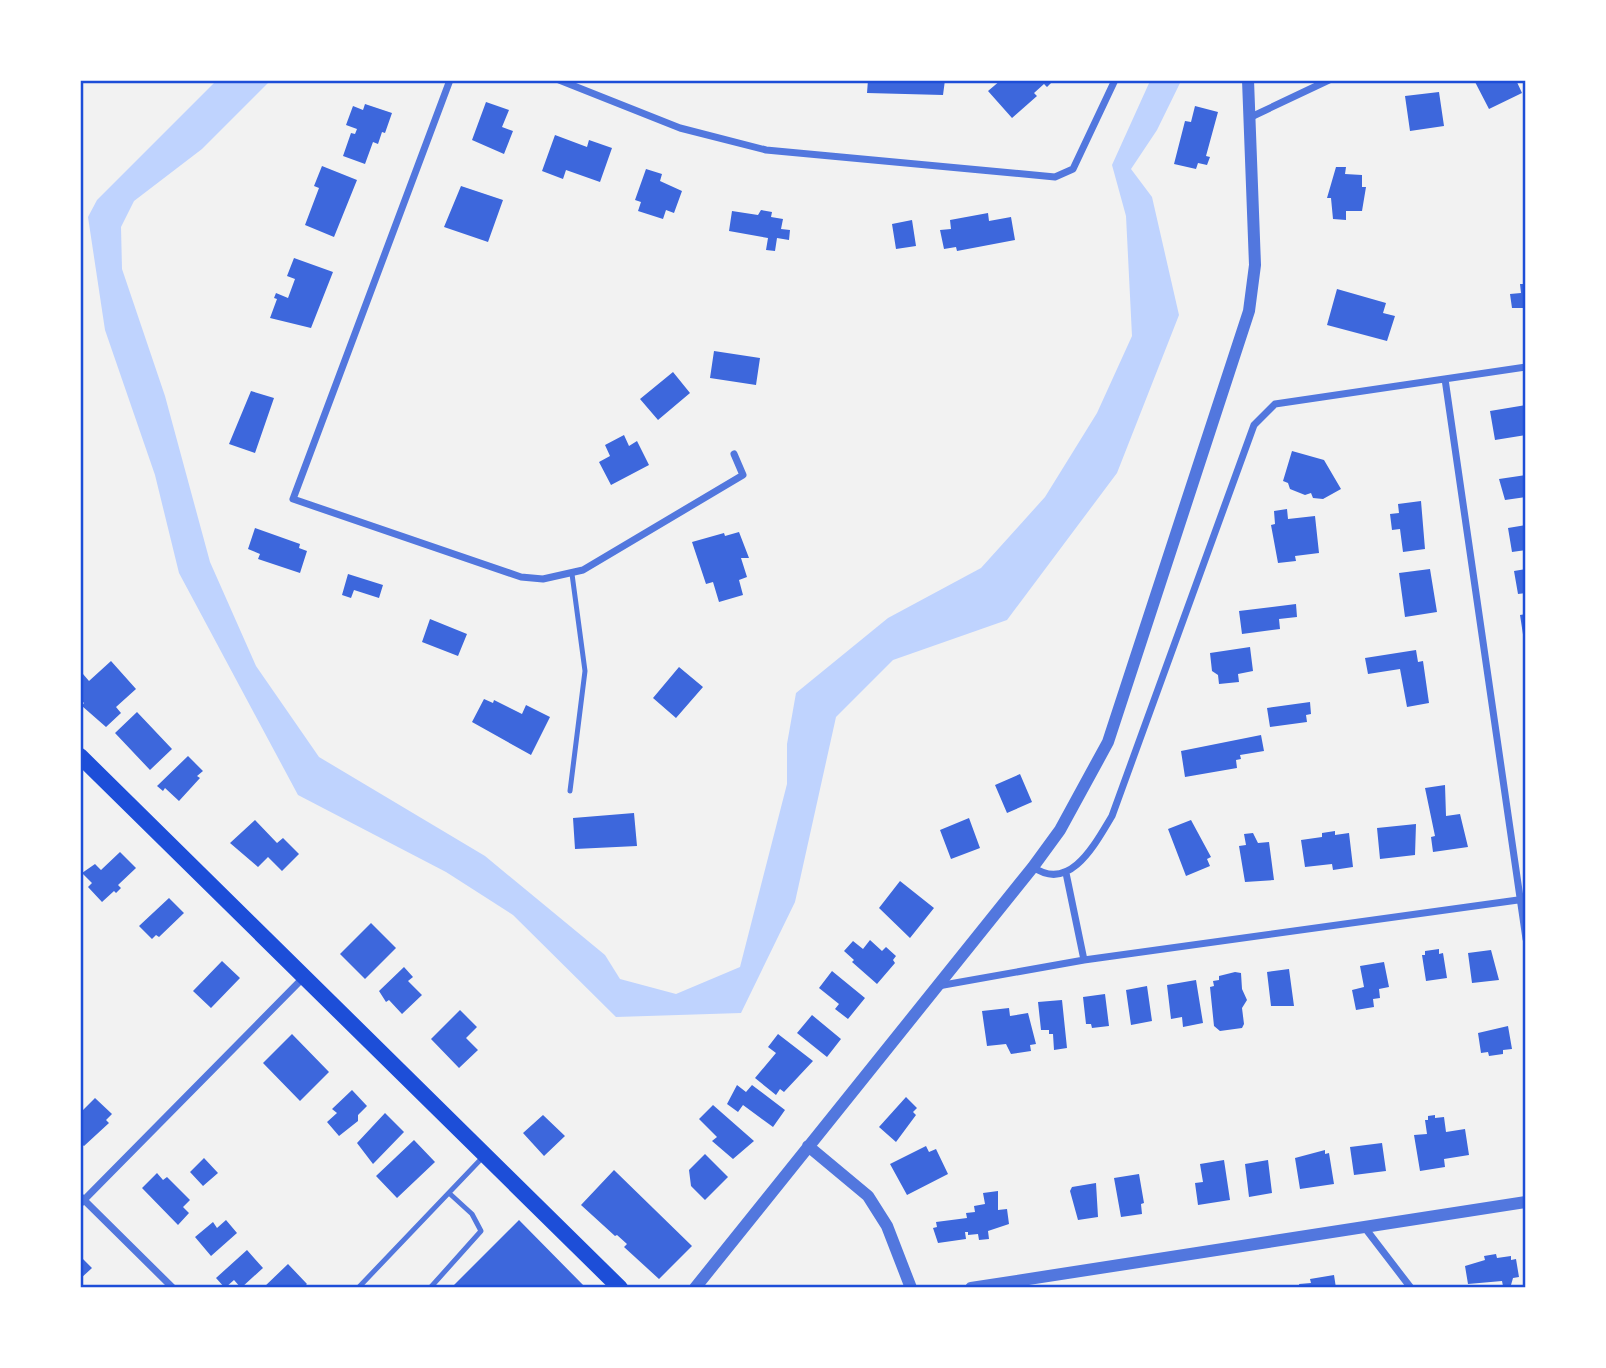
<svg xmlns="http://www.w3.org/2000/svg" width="1606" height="1368" viewBox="0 0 1606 1368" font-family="Literata,serif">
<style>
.water{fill:#bfd3fe}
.building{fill:#3d67dc}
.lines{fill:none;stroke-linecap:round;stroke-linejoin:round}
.service{stroke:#5277de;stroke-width:5}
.minor{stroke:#5277de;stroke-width:7}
.tertiary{stroke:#5277de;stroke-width:12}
.primary{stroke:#1d4ed8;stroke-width:16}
.neatline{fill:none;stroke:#1d4ed8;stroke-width:2.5}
</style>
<rect width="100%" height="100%" fill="#f2f2f2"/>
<path class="water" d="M216,81H270L202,149L134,201L121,227L122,269L165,396L210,562L256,666L319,757L485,856L605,955L620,979L676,994L740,967L787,784V744L796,693L888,618L981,568L1045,497L1097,413L1132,336L1126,216L1112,165L1150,81H1181L1157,130L1131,169L1152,197L1179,315L1117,473L1007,620L893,660L836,717L795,902L741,1013L616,1017L513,915L446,872L298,795L179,573L155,475L105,330L88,217L97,200Z"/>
<path class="building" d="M868,80H945L943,95L867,93Z
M1001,80H1054L1047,87L1044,84L1034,93L1037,96L1012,118L988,91Z
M1474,80H1516L1522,93L1489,109Z
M1439,92L1444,126L1410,131L1405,96Z
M486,102L509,110L502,127L513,131L504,154L472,140Z
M365,104L392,113L385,133L382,132L378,144L373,142L365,164L343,156L351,133L355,134L357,129L346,125L353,106L363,110Z
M1195,106L1218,112L1206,156L1210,157L1207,165L1198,163L1196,169L1174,164L1185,121L1191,122Z
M555,135L587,147L589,140L612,148L600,182L566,170L563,179L542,171Z
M322,166L357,180L334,237L305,225L319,188L314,186Z
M1336,167H1346L1345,174L1362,175V187H1366L1362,211H1346V220L1333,219L1331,198H1327Z
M646,169L662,174L660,181L682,191L674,213L666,210L663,219L638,211L641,202L635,200Z
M461,186L503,200L488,242L444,227Z
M761,210L772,212L771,217L783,219L781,229L790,230L789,240L777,238L775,251L766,250L768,238L729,231L732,211L758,215Z
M988,213L989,221L1011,217L1015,240L957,251L956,247L944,249L940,230L951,229L950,220Z
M912,220L916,246L896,249L892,224Z
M294,258L333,272L311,328L270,318L277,299L274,298L276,293L288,298L295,279L287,276Z
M1520,284H1526V308H1512L1510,294L1521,293Z
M1337,289L1386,303L1383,313L1395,316L1387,341L1327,325Z
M714,351L760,358L756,385L710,378Z
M673,372L690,393L658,420L640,399Z
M251,391L274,398L255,453L229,444Z
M1526,405V435L1495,440L1490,411Z
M624,435L629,446L637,441L649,465L611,485L599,462L610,456L605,445Z
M1292,451L1324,460L1341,489L1323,499L1313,498L1311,493L1305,495L1290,489L1288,483L1283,481Z
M1526,475V497L1505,500L1499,479Z
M1421,501L1425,549L1403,552L1400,529L1392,530L1390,514L1399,513L1398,504Z
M1287,509L1288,519L1315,516L1319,553L1295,556L1296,561L1278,563L1271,525L1275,524L1274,511Z
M1526,525V550L1512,552L1508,528Z
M255,528L300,544L299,548L307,551L300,573L258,559L260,554L248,549Z
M739,532L749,558H741L747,577L739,580L743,595L719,602L713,582L706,584L692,542L724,533L725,536Z
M1430,569L1437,612L1405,617L1399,573Z
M1526,569V593L1518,594L1514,571Z
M348,574L383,585L379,598L354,590L351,598L342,595Z
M1296,604L1297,617L1279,619L1280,629L1242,634L1239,611Z
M1526,614V641H1524L1520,615Z
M430,619L467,634L458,656L422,642Z
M1250,647L1253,671L1238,674L1239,682L1219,684L1218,675L1212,671L1210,653Z
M1416,650L1418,662L1423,661L1429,703L1407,707L1400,669L1368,674L1365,658Z
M111,661L136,689L116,707L121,713L106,727L82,706L84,703L80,699V676L83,674L89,681Z
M679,667L703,687L676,718L653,698Z
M484,699L493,703L494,700L522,714L526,705L550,717L531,755L472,722Z
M1310,702L1311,714L1306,715L1307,722L1270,727L1267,708Z
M137,712L172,749L150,770L115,733Z
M1261,735L1264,751L1240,755L1241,759L1236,760L1237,768L1185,777L1181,751Z
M188,756L203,771L197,776L200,778L179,801L165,788L163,791L157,786Z
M1020,774L1032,802L1007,813L995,785Z
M1445,785L1446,816L1460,814L1468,847L1433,852L1431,837L1435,836L1425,788Z
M634,813L637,846L575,849L573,818Z
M969,818L980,848L951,859L940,830Z
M255,820L277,843L283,838L299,854L282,871L268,857L258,867L230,843Z
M1191,820L1211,857L1207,859L1210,866L1186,876L1168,829Z
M1416,824L1415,855L1380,859L1377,828Z
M1335,831V835L1349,833L1353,867L1333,870L1332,864L1305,867L1301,840L1322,837V833Z
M1253,833L1258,843L1269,842L1274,880L1245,882L1239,846L1246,845L1244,834Z
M120,852L136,868L118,885L121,888L116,893L114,891L102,902L88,887L92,883L82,873L95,864L101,870Z
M900,881L934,908L910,938L879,908Z
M169,898L184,913L159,937L156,935L152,939L139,926Z
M371,923L396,948L365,979L340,954Z
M870,940L882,951L886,947L896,956L893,960L895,963L877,984L852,962L854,960L844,951L853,941L863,949Z
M1439,949V954L1443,953L1447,978L1426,981L1422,955H1425V951Z
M1491,950L1499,980L1472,983L1468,953Z
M222,961L240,978L211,1008L193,991Z
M1384,962L1389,987L1379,989L1380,998L1373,999L1374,1007L1356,1010L1352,990L1364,987L1360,966Z
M404,967L413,977L408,981L422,995L402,1014L389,1000L386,1002L379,991Z
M1289,969L1294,1006H1271L1267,972Z
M832,971L865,998L848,1019L835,1009L839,1004L819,988Z
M1235,972L1241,973L1242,989L1247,1000L1242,1008L1244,1024L1242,1028L1220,1031L1214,1026L1210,987L1214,986L1213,981L1219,980V976Z
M1196,980L1203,1023L1183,1027L1182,1017L1171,1019L1167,985Z
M1147,986L1152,1021L1131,1025L1126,990Z
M1105,994L1109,1026L1092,1028L1091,1024H1086L1083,997Z
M1062,1000L1067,1048L1054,1050L1053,1034H1049V1030H1041L1038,1002Z
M1009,1008L1010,1016L1028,1013L1036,1044L1030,1045L1031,1051L1011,1054L1006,1044L987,1046L982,1011Z
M460,1010L477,1027L466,1038L478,1050L459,1068L431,1039Z
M812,1015L841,1039L827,1057L797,1033Z
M1508,1026L1512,1049L1503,1050V1054L1489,1056L1488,1052L1481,1053L1478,1033Z
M292,1034L329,1072L300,1101L263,1063Z
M778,1034L813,1061L784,1092L780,1089L776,1095L755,1078L776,1053L768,1047Z
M737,1085L746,1092L752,1085L785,1110L773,1127L743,1105L738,1112L727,1104Z
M352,1090L367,1106L358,1115V1121L339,1136L327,1122L337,1113L332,1109Z
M906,1097L917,1108L913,1112L916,1115L896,1142L879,1127Z
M95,1098L112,1114L106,1120L109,1123L84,1146L80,1143V1113Z
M713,1105L754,1141L733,1159L712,1141L717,1137L699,1119Z
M385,1113L404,1132L373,1164L357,1143Z
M543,1115L565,1136L544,1156L523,1133Z
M1435,1115V1118L1444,1117L1446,1132L1465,1129L1469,1155L1444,1159L1445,1167L1420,1171L1414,1135L1427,1134L1425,1120H1428V1116Z
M414,1140L435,1162L397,1198L376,1176Z
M1382,1143L1386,1171L1354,1175L1350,1147Z
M926,1146L929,1152L936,1149L948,1174L907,1195L890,1164Z
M1325,1150V1154L1329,1153L1334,1184L1300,1189L1295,1158Z
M705,1154L728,1177L705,1200L691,1186L689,1170Z
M204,1158L218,1173L203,1186L190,1172Z
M1224,1160L1230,1200L1198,1205L1195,1183L1203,1182L1200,1164Z
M1268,1160L1272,1193L1249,1197L1245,1164Z
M614,1170L692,1246L659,1279L624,1247L627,1244L617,1235L615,1236L581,1205Z
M157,1173L163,1180L167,1177L190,1200L183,1207L189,1213L178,1225L142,1188Z
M1139,1174L1144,1203L1141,1204L1142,1214L1121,1217L1114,1178Z
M1096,1183L1098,1217L1078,1220L1070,1191L1072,1187Z
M998,1191V1210L1007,1209L1009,1224L988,1231L989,1239L979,1240L978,1234L968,1235V1232H965L966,1239L938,1243L933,1228L937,1227L936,1222L967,1218L966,1213L975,1212L974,1206L985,1204L983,1193Z
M226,1220L237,1233L211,1256L195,1237L213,1222L217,1228Z
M519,1220L586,1288H451Z
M247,1250L263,1268L241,1288L234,1280L225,1288L216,1278Z
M1496,1254L1497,1258L1511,1256V1260L1516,1259L1519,1277L1513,1278L1511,1285L1503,1286L1502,1281L1468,1284L1465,1266L1485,1260L1484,1256Z
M80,1256L92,1268L80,1279Z
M288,1264L307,1284L303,1288H263Z
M1334,1275L1336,1288H1300L1299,1284L1311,1283L1310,1279Z"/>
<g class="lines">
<path class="service" d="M570,791L585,671L572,574
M358,1288L483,1157
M430,1288L481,1231L472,1214L449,1193"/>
<path class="minor" d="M450,80L293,499L521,577L543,579L583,570L743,475L734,454
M559,80L680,128L766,150L1055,177L1073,169L1115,80
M1251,117L1329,80
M1445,379L1526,939
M1033,867C1070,893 1095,844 1112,816L1254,425L1275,404L1526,367
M1066,873L1084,960
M938,986L1084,960L1518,900
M80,1196L173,1288
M80,1204L304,977
M1365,1228L1411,1288"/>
<path class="tertiary" d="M808,1146L868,1196L887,1226L911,1288
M695,1288L1033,867L1060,830L1108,742L1249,311L1255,265L1248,80
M971,1288L1526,1202"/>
<path class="primary" d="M80,756L620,1288"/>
</g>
<rect width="1606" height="1368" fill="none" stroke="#ffffff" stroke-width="164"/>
<rect x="82" y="82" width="1442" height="1204" class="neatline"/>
</svg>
